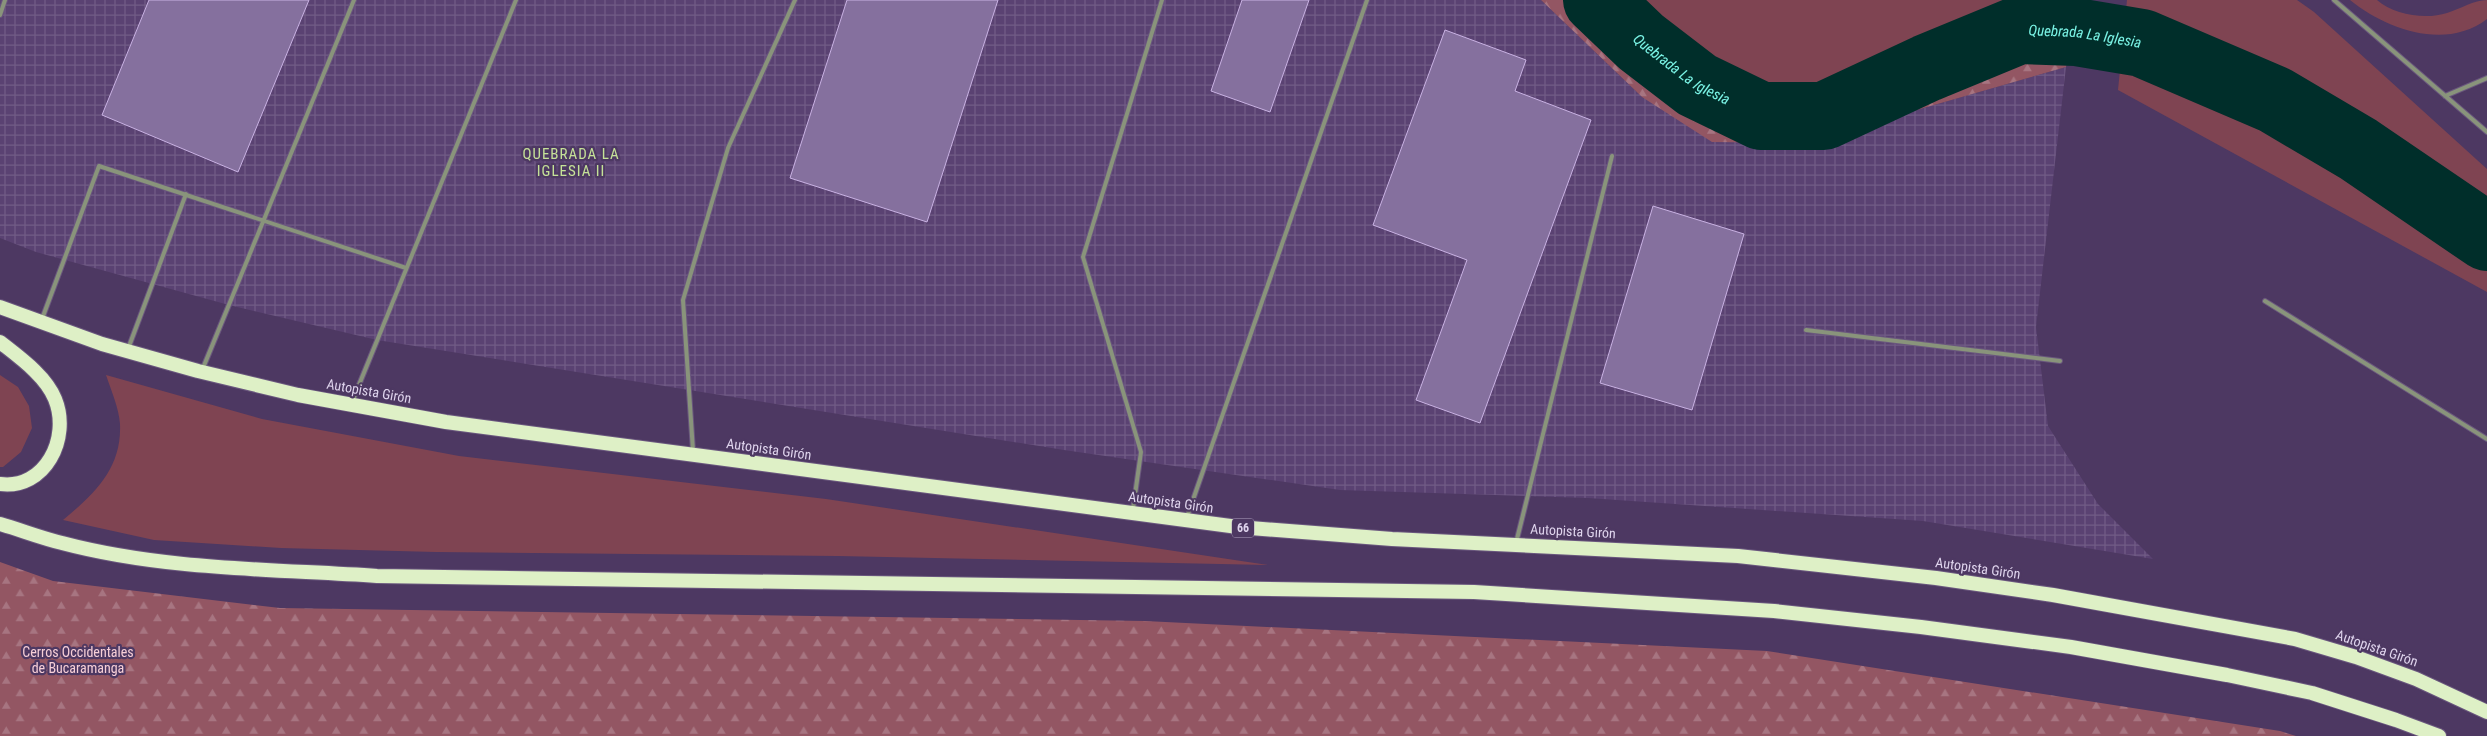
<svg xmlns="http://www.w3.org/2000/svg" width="2487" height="736" viewBox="0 0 2487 736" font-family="'Roboto Condensed',sans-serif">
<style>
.industrial{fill:url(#industrial-grid)}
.grass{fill:#7f4452}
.forest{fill:url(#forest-firs)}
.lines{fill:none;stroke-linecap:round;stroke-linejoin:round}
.river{stroke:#002e2a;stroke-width:68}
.building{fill:#85709e;stroke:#c9b2e3}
.service-casing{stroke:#6a577e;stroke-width:6}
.trunk-casing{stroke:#6a577e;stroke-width:16}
.service{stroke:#89947b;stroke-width:4}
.trunk{stroke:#def0c6;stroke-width:14}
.labels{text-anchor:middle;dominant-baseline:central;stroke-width:4.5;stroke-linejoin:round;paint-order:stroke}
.shield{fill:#4d3862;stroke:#b3a5c3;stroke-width:1}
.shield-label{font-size:12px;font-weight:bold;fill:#dfd4ed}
.street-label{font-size:14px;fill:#dfd4ed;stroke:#4d3862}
.park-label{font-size:14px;fill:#f7cfd7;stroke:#4d3862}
.water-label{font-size:15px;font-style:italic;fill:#7af4e6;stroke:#4d3862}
.neighbourhood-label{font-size:15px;letter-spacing:1px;fill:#c5e198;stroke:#4d3862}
</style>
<defs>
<pattern id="industrial-grid" width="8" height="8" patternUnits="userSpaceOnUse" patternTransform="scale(1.25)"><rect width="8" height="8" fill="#5a4272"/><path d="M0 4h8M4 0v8" fill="none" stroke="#715c86"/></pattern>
<pattern id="forest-firs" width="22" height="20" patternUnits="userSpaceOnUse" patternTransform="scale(1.25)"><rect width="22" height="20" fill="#935663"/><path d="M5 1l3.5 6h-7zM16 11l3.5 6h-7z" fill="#a77581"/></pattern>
</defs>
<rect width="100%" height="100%" fill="#4d3862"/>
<path class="industrial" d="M0,0H1541L1642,97L1802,143L2066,67L2036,327L2048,426L2098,504L2153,559L1923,521L1588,498L1340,490L1064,450L377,340L229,305L36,252L0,238Z"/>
<path class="grass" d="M1635,0H2025L1805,89C1797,89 1787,92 1778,91C1730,88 1669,33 1635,0Z
M2127,0H2297L2314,12L2487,169V292L2118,90Z
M2350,0H2377C2394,15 2426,20 2447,13C2460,9 2474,0 2487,0V19C2445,51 2386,29 2350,0Z
M0,375L18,387L29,406L32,428L21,452L3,467H0Z
M106,375L262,419L459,456L826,499L1268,565L838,556L436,552L281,548L154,540L63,520C94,494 122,469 120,424C119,408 111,390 106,375Z"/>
<path class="forest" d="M1541,0H1635C1669,33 1730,88 1778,91C1787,92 1797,89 1805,89L2025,0H2077L2066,67L1802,143L1712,142L1642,97Z
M0,562L53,581L280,608L1145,621L1767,651L2280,731L2296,736H0Z"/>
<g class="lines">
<path class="river" id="s1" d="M1597,0L1641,42L1697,85L1761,116H1824L1927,68L2019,30L2076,32L2142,43L2275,100L2358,149L2487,237"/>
</g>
<path class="building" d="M149,0H309L238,172L102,115Z
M847,0H998L927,222L790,178Z
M1242,0H1309L1270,112L1211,91Z
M1445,30L1526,60L1515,91L1591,120L1480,423L1416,400L1467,260L1373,225Z
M1653,206L1744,234L1692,410L1600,383Z"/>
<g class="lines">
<g class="service-casing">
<path id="service" d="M2334,0L2487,132
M0,15L5,0
M2445,96L2487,78
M2265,301L2487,439
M42,319L99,166L406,268
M1806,330L2060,361
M128,349L186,194
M203,368L354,0
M352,402L516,0
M693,451L683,300L728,148L795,0
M1133,509L1141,452L1083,257L1162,0
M1187,517L1367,0
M1516,543L1612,156"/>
</g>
<g class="trunk-casing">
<path id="trunk" d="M0,307L102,344L198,371L298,395L446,422L1238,527L1392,539L1738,556L1936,578L2053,595L2295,639L2356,657L2416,679L2487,712
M0,342C19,357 46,376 55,399C71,438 45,490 0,484
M0,524C21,530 41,538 62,543C164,570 272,569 377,576L1474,592L1774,611L1921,627L2071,647L2227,675L2312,693L2396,720L2439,736"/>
</g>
<use href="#service" class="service"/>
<use href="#trunk" class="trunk"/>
</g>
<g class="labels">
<rect class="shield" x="1232" y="518.5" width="22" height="19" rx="4"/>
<g class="shield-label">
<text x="1243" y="528">66</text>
</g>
<g class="street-label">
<text transform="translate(369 391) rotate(10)">Autopista Girón</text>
<text transform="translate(769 449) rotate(8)">Autopista Girón</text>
<text transform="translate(1171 502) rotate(8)">Autopista Girón</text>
<text transform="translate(1573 531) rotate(3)">Autopista Girón</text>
<text transform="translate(1978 568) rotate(8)">Autopista Girón</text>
<text transform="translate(2377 648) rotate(19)">Autopista Girón</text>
</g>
<g class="park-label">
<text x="78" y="652">Cerros Occidentales<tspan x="78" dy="16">de Bucaramanga</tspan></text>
</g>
<g class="water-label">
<text stroke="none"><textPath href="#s1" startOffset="545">Quebrada La Iglesia</textPath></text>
<text stroke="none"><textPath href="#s1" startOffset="110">Quebrada La Iglesia</textPath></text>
</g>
<g class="neighbourhood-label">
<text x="571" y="154">QUEBRADA LA<tspan x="571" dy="17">IGLESIA II</tspan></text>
</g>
</g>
</svg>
